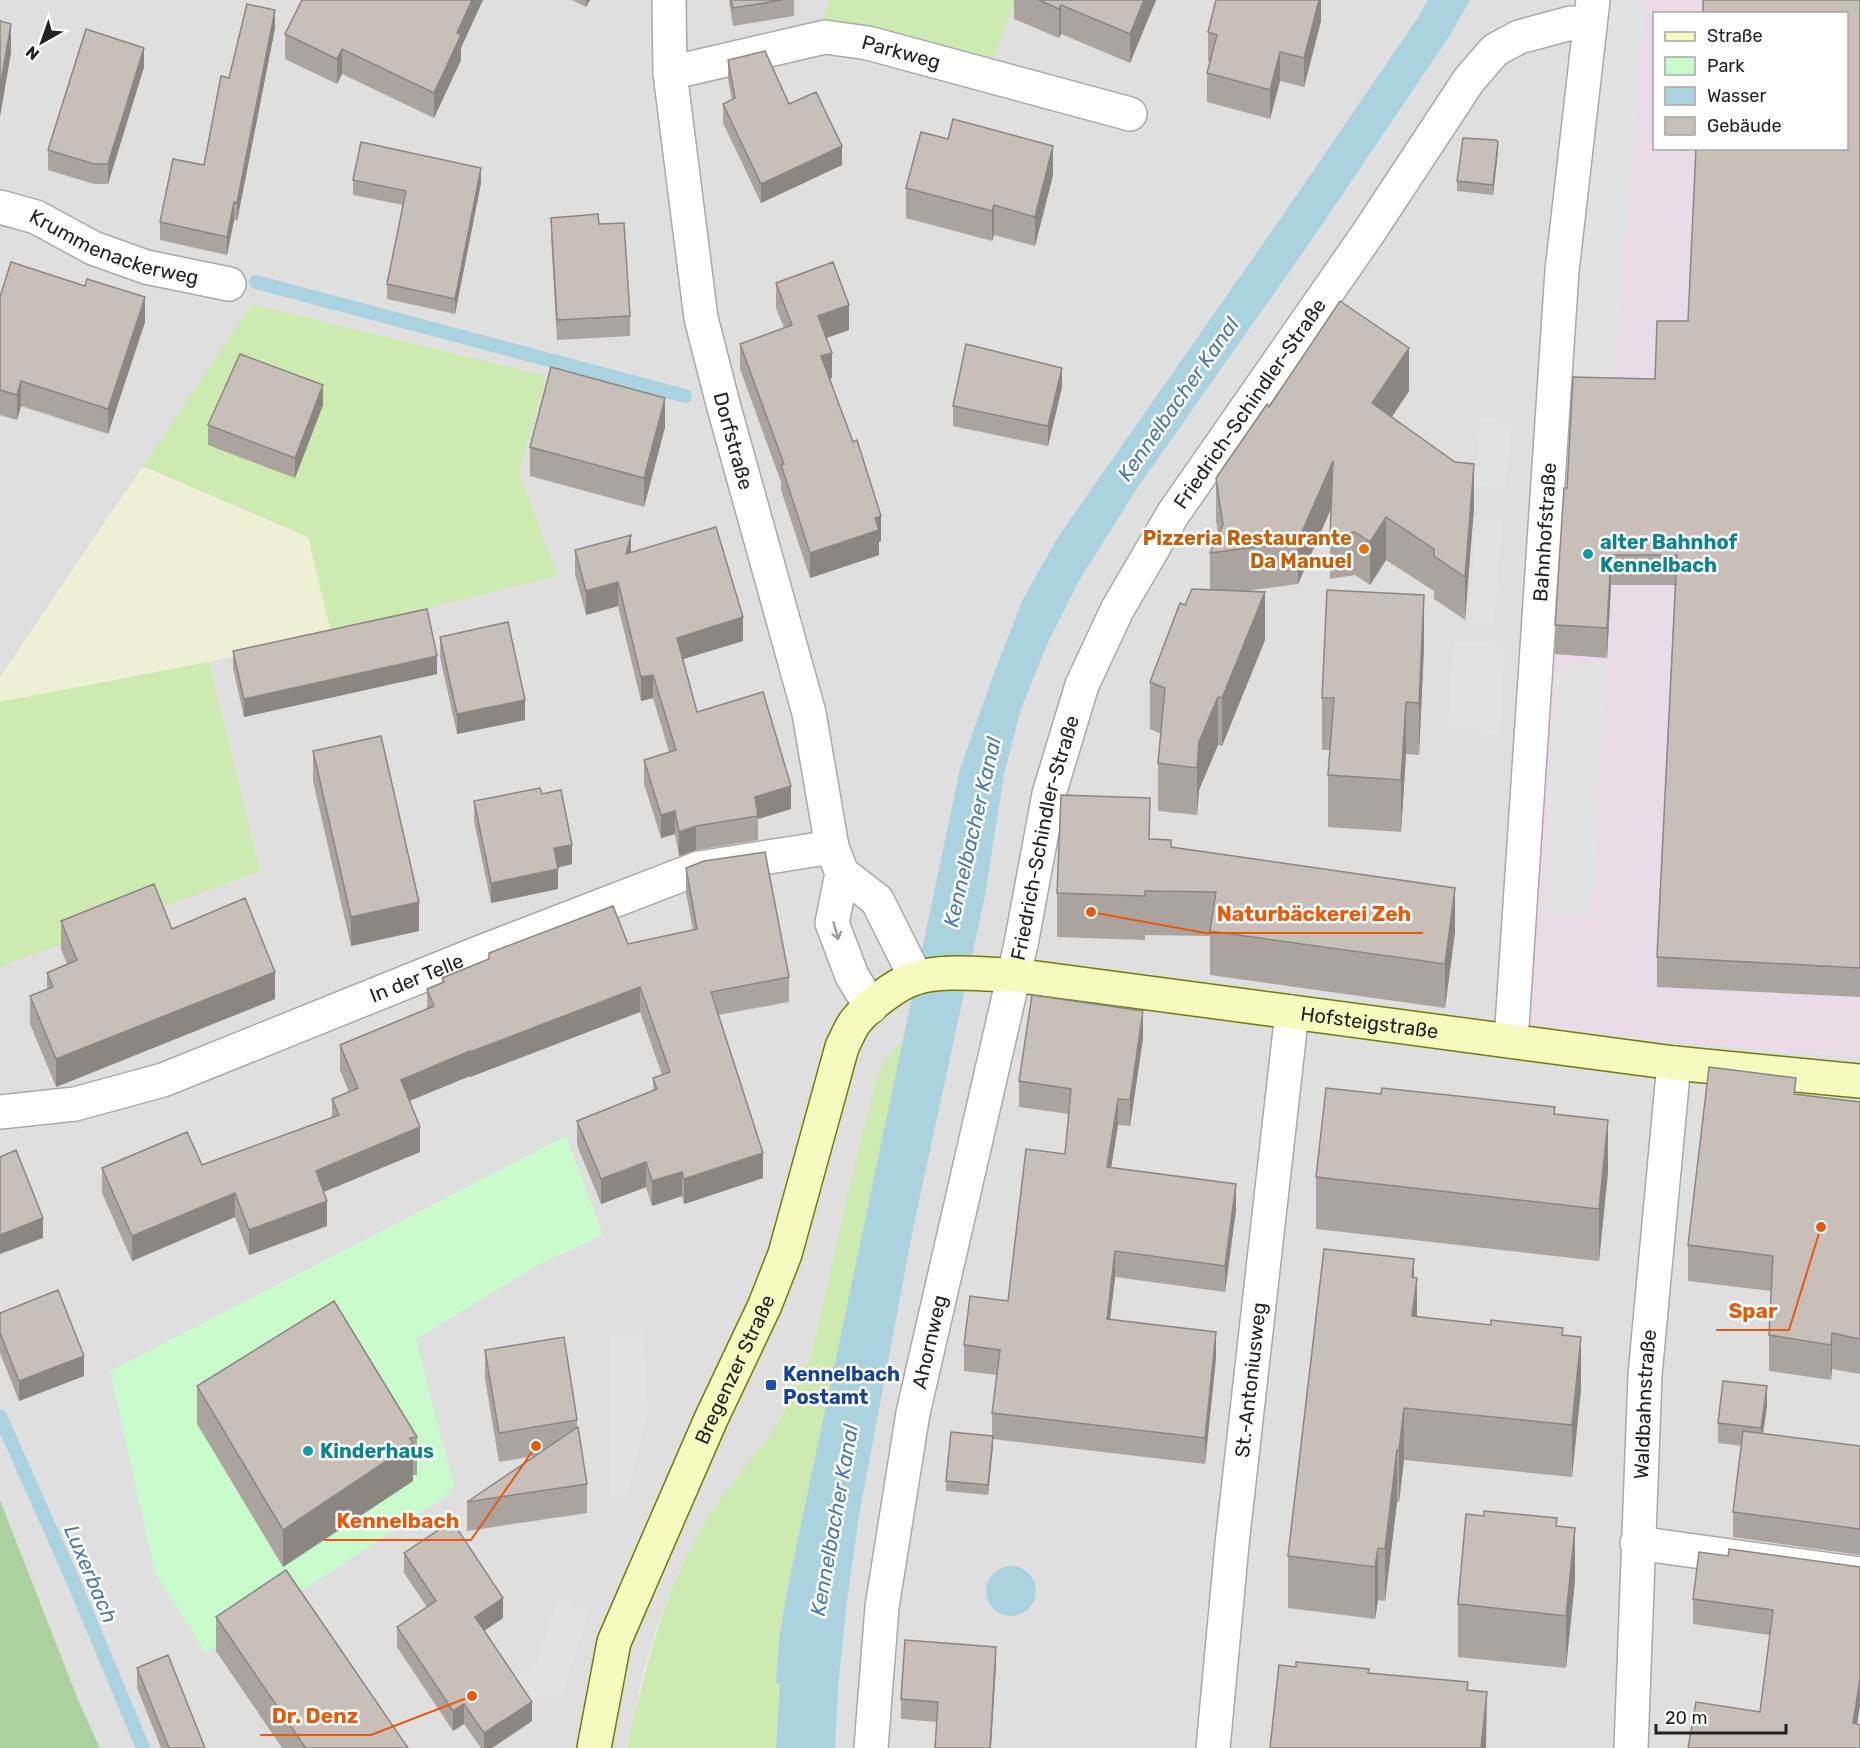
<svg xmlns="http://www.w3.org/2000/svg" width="1860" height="1748" viewBox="0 0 1860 1748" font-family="Rubik,sans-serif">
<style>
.residential{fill:#e0dfdf}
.industrial{fill:#ebdbe8;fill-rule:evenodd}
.farmland{fill:#eef0d5}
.grass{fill:#cdebb0}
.forest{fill:#add19e}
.park{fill:#c8facc}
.parking{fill:#e2e2e2}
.water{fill:#aad3df}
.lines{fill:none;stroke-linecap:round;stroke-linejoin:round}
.stream{stroke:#aad3df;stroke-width:14}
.minor-casing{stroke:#a9a9a9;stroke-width:36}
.secondary-casing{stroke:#707d05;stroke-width:36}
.minor{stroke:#fff;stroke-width:33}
.secondary{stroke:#f7fabf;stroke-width:33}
.wall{fill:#aba49e}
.shaded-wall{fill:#8b8681}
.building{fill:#c7bfb8;stroke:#8b8681;stroke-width:1.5}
.oneway{stroke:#9c9c9c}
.food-dot{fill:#e8710a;stroke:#fff;stroke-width:2}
.culture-dot{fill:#0f9aa8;stroke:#fff;stroke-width:2}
.transit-dot{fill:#1a4fb4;stroke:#fff;stroke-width:2}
.labels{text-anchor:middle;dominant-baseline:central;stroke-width:5;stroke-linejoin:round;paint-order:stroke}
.street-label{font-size:20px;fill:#222;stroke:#fff}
.food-label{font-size:20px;font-weight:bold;fill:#c56008;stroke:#fff;text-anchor:end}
.culture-label{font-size:20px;font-weight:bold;fill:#0d838f;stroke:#fff;text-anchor:start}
.transit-label{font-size:20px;font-weight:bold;fill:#164399;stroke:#fff;text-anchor:start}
.water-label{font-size:21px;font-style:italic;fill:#4a7aab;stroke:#fff}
.leader{fill:none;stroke:#e8590c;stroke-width:2}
.callout-dot{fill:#e8590c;stroke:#fff;stroke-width:2}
.callout-label{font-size:21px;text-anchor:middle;font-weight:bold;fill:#e8590c;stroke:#fff;stroke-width:5;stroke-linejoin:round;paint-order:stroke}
</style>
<rect width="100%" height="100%" fill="#f2efe9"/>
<path class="residential" d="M0,0H1603L1524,1029L1860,1057V1748H776L779,1639L787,1591L813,1347L791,1398L769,1437L712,1511L680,1569L657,1627L642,1679L627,1748H100L79,1702L0,1500Z"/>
<path class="industrial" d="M1603,0H1860V1057L1524,1029L1544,671L1574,361ZM1654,14H1846V148H1654Z"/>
<path class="farmland" d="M143,466L308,537L331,632L209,662L0,702V677Z"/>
<path class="grass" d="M829,0H1016L991,64L821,23Z
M252,304L546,376L519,473L558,576L331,632L308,537L143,466Z
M209,662L260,871L0,967V702Z
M904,1040L787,1591L779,1639L777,1682L780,1683L776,1748H627C631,1725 637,1704 643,1682C658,1622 678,1562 713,1510C729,1485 750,1462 768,1437C788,1409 802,1376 814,1344L852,1175L876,1081C882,1065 890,1051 904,1040Z"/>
<path class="forest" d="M0,1500L79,1702L100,1748H0Z"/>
<path class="park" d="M566,1136L603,1235L538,1265L416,1339L454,1486L445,1497L206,1653L155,1573L110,1371Z"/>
<path class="parking" d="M1607,0H1646L1612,402L1569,398L1583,195Z
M1480,418L1512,420L1506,488L1475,486Z
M1477,515L1503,516L1494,625L1468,622Z
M1453,641L1505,644L1500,735L1448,728Z
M1557,664H1606L1592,916L1543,913Z
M643,1332L648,1411L627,1498L610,1496V1334Z
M558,1597L589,1613L563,1691L522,1707L507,1684L537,1663Z"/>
<path class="water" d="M1428,0H1470L1450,35L1313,238L1136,490L1080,579L1048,642L1021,709L1004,774L985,896L914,1224L859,1515L847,1601L838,1686L835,1748H776L780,1684L776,1683L779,1639L787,1591L960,769L994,673L1023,599L1058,537L1283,215L1419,16Z
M986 1591a25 25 0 1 1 50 0a25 25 0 1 1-50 0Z"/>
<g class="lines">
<path class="stream" d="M256,282L685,396
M0,1416L75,1585L143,1748"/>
<g class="minor-casing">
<g id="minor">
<path id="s1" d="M669,0L670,73L701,318L723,404L809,713L832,847L842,873L832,923L852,976L871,1007"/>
<path id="s2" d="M670,73L825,37L868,43L1130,114"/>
<path id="s3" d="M0,207L36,217L93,248L146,267L229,284"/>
<path d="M842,873L877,900L916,978"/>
<path id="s4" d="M1511,1041L1562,271L1593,0"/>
<path id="s5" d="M0,1112L75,1104L163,1080L481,952L699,868L832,847"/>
<path d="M1637,1543L1860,1574"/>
<path id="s6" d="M871,1748L882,1607L913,1413L1021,944L1049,794L1082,685L1117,610L1173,514L1367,235L1469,80L1495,50L1519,37L1571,23L1589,25"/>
<path id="s7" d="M1213,1748L1232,1544L1292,1012"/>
<path id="s8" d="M1631,1748L1645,1375L1674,1063"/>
</g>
</g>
<g class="secondary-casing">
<g id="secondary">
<path id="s9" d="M594,1748L614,1642L711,1419L765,1305L785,1254L842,1047C846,1039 850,1029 855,1022C868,1006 896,984 915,978C945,969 983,975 1014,975L1674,1063L1860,1081"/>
</g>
</g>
<use href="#minor" class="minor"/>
<use href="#secondary" class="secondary"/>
</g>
<path class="wall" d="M572,0H590L586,7Z
M729,0H794V16L733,26Z
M1014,0H1156L1130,63L1061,34L1059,38L1014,19Z
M1321,0V21L1304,87L1280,81L1270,119L1207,102V73L1210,62L1208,61V32Z
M1860,0V997L1657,987V957L1675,585H1611L1607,658L1555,654V625L1567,488L1655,379L1688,321Z
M275,28L237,221L234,220L227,255L160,240V222L204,165L229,78Z
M285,34L461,48V60L434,118L342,74L337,84L285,59Z
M728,60L789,104L842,165L761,203L723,123V104L732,100L728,79Z
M144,67L108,184H94L48,170V150Z
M1498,152L1493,195L1457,191V181Z
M1053,175L1035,246L994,235L992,241L906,218V188Z
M353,180L481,183L455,314L387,299V284L403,205L353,195Z
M551,218L599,224L630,316V336L557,340L551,237Z
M776,283L849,330L826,338L832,378L829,379L853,442L881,541L879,542V555L810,578L781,490V482L740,369V344L784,328L776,308Z
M85,286L145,322L108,434L21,406L17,420L0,415V297Z
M1062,387L1048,446L953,426V406Z
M1409,391L1392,417L1474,507L1465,620L1434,599V591L1386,560L1370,585L1355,575L1330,579V536L1331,509L1298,584L1246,591L1265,640L1222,746L1218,745L1199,790L1197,815L1158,811V763L1161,734L1150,729V682L1185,605L1210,590V553L1218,534L1216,521V478L1269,407Z
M323,405L295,478L208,445V425Z
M665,427L644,507L530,476V447Z
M575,550L631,553L743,641L683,659L697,712L791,809L758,819V840L696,850L679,856L675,834L661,838L644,784V760L669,752L653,698L641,701L618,606L586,615L575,574Z
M440,637L525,720L457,734L440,657Z
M1424,647L1419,755L1406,754L1401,832L1328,827V775L1330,750H1322V698Z
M233,651L437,674L244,717L233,668Z
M313,751L419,931L351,946L313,781Z
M542,794L572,864L558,868V889L491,903L474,821V801Z
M1150,839L1171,847L1455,932L1445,1008L1210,975V936L1145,935V940L1057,937V893Z
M686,868L789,977V1002L718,1015L763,1178L684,1204L682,1196L652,1206L646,1187L601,1204L577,1145V1121L653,1091V1078L662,1075L640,1012L470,1077V1076L410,1101L420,1152L324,1192L327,1226L249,1255L235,1217L132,1261L102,1193V1168L202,1165L332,1118V1099L349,1092L340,1070V1045L427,1009V989L442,983V978L628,944L693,930L686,893Z
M61,921L172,929L275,999L56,1087L30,1024V996L47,989V973L67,964L61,949Z
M1143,1038L1130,1126L1118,1125L1111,1167L1236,1210L1225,1292L1115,1277L1110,1319L1216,1358L1205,1464L993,1439L988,1495L946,1491V1481L992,1436V1413L997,1375L964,1371V1345L1008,1301L1065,1154L1069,1114L1019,1107V1081Z
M1796,1094L1860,1102V1374L1832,1369L1831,1380L1769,1371V1335L1771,1291L1688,1281V1245Z
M1555,1114L1608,1172L1599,1261L1316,1229V1177Z
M1414,1278L1417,1317L1563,1335L1581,1389L1572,1477L1404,1460L1399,1502H1397L1385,1601L1378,1600L1375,1619L1288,1608V1556Z
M0,1313L84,1376L19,1401L0,1353Z
M485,1350L577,1420V1428L587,1484V1513L467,1531V1502L534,1456L499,1462L485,1379Z
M197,1386L417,1437V1475H413V1481L283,1567L197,1424Z
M1767,1406L1763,1434L1860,1446V1555L1733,1537V1512L1742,1446L1718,1443V1423Z
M1557,1526L1575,1580L1566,1668L1458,1657V1604Z
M404,1553L503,1618L484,1631L532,1721L492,1748H481L464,1724L453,1731L397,1647V1627L427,1607L404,1573Z
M1728,1556L1860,1567V1705L1857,1724L1769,1635L1693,1624V1599Z
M216,1617L408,1748H282L216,1651Z
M996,1667L937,1722L901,1719V1699Z
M137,1668L205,1748H161L137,1688Z"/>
<path class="shaded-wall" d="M472,0H483L461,48V60L434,118V93L457,33Z
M586,0H590L586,7Z
M1144,0H1156L1130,63V34Z
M1319,0H1321V21L1304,87V58Z
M1061,5V34L1059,38V9Z
M275,10V28L237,221V203Z
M11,24V53L0,117V88Z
M144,48V67L108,184V164Z
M342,49V74L337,84V59Z
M1280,52V81L1270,119V90Z
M1498,142V152L1493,195V185Z
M842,146V165L761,203V184Z
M1053,146V175L1035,246V217Z
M481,168V183L455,314V299Z
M234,202V220L227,255V237Z
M994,205V235L992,241V211Z
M145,297V322L108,434V409Z
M849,305V330L818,341V316Z
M1409,348V391L1372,446V403Z
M832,353V378L821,382V356Z
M1062,368V387L1048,446V426Z
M21,381V406L17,420V395Z
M323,385V405L295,478V458Z
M665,398V427L644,507V478Z
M1333,461V504L1298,584V541Z
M1474,464V507L1465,620V577Z
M881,516V541L879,542V555L810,578V553L875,518Z
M1386,517V560L1370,585V542Z
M631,535V559L626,554Z
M1611,555V585L1607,658V628Z
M618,582V606L586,615V591Z
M1265,592V640L1222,746V698Z
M1424,595V647L1419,755V703Z
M743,617V641L677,661V638Z
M437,656V674L244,717V699Z
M653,675V698L641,701V677Z
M1218,697V745L1199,790L1197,815V768L1199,742Z
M525,700V720L457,734V714Z
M1406,702V754L1401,832V780Z
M791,786V809L758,819L755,797Z
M675,811V834L661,838V815Z
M696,826V850L679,856V832Z
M572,845V864L554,868V848Z
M558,869V889L491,903V883Z
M1455,888V932L1445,1008V964Z
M419,902V931L351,946V917Z
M275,972V999L56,1087V1059Z
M640,987V1012L470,1077V1052Z
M1143,1011V1038L1130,1126V1100Z
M470,1051V1076L401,1104V1080Z
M1118,1099V1125L1107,1193V1167Z
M1608,1120V1172L1599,1261V1209Z
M420,1127V1152L316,1195V1171Z
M763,1153V1178L684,1204V1179Z
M646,1162V1187L601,1204V1179Z
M682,1172V1196L652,1206V1181Z
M1236,1184V1210L1225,1292V1266Z
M235,1193V1217L132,1261V1236Z
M327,1201V1226L249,1255V1230Z
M43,1218V1238L0,1254V1235Z
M1115,1251V1277L1107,1345V1319Z
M1414,1259V1299L1417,1278V1330L1412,1368V1277Z
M1216,1332V1358L1205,1464V1438Z
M1832,1333V1369L1831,1380V1345Z
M1581,1337V1389L1572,1477V1425Z
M84,1356V1376L19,1401V1381Z
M1767,1386V1406L1761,1448V1428Z
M1404,1408V1460L1399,1502V1450Z
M993,1436V1447L988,1495V1485Z
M413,1443V1481L283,1567V1530Z
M1397,1450V1502L1385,1601V1549Z
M1575,1528V1580L1566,1668V1616Z
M1378,1548V1600L1375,1619V1567Z
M503,1598V1618L475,1637V1617Z
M996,1647V1667L991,1748H990Z
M1860,1679V1705L1853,1748V1723Z
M1487,1692L1486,1748H1481Z
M532,1702V1721L492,1748H484V1733Z
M464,1704V1724L453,1731V1711Z"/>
<path class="building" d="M302,0H472L457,33L461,35L434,93L342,49L337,59L285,34Z
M731,0H783L733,8Z
M1039,0H1144L1130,34L1061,5L1059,9Z
M1216,0H1319L1304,58L1280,52L1270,90L1207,73L1217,35L1208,32Z
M1703,0H1860V968L1657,957L1677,555H1611L1607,628L1555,625L1564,488H1567L1573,377L1655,379L1657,321H1688L1696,148H1846V14H1703Z
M247,4L275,10L237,203L234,202L227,237L160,222L173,159L204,165L221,76L229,78Z
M0,21L11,24L0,88Z
M86,29L144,48L108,164H94L48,150Z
M765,51L789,104L816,92L842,146L761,184L723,104L735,98L728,60Z
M953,119L1053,146L1035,217L994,205L992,211L906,188L921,132L948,139Z
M1463,138L1496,140L1498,142L1493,185L1457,181Z
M361,142L481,168L455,299L387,284L406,191L353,180Z
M598,214L599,224L624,223L630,316L557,320L551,218Z
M11,262L85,286L87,279L145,297L108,409L21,381L17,395L0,390V297Z
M833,262L849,305L818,316L832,353L821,356L853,442L857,440L881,516L875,518L879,530L810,553L781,465L784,464L740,344L792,325L776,283Z
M1340,301L1409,348L1372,403L1455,462L1474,464L1465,577L1434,556V549L1386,517L1370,542L1355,532L1330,536L1333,461L1298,541L1210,553L1223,525L1216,478L1267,404L1269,407Z
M966,344L1062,368L1048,426L953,406Z
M240,354L323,385L295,458L208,425Z
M551,367L665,398L644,478L530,447Z
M716,527L743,617L677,638L697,712L763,692L791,786L755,797L758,816L696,826L679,832L675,811L661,815L644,760L676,750L653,675L641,677L618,582L586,591L575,550L631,535L626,554Z
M1192,589L1265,592L1222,698L1218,697L1199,742L1197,768L1158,763L1165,688L1150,682L1180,603L1185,605Z
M1327,590L1424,595L1419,703L1406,702L1401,780L1328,775L1334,698H1322Z
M427,609L437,656L244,699L233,651Z
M508,622L525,700L457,714L440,637Z
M381,736L419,902L351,917L313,751Z
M540,788L542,794L561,790L572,845L554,848L558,869L491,883L474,801Z
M1061,795L1150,798L1149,839L1171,840V847L1455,888L1445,964L1210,931L1216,892L1145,891V896L1057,893Z
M765,852L789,977L711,992L763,1153L684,1179L682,1172L652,1181L646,1162L601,1179L577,1121L657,1089L653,1078L670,1072L640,987L470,1052V1051L401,1080L420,1127L316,1171L327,1201L249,1230L235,1193L132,1236L102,1168L187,1132L202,1165L339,1115L332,1099L358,1088L340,1045L434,1006L427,989L444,982L442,978L489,959V953L613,906L628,944L697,929L686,868L704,861Z
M154,884L172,929L245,898L275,972L56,1059L30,996L53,987L47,973L77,960L61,921Z
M1032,995L1143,1011L1130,1100L1118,1099L1107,1167L1236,1184L1225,1266L1115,1251L1107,1319L1216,1332L1205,1438L992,1413L1000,1350L964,1345L970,1296L1008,1301L1026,1149L1065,1154L1071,1089L1019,1081Z
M1709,1067L1796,1078L1794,1094L1860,1102V1339L1832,1333L1831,1345L1769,1335L1773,1256L1688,1245Z
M1326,1088L1381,1094L1382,1088L1467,1097L1555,1107L1554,1114L1608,1120L1599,1209L1316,1177Z
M16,1150L43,1218L0,1235V1157Z
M1324,1249L1414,1259L1412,1277L1417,1278L1412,1316L1491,1325V1320L1563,1328L1562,1335L1581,1337L1572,1425L1404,1408L1399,1450H1397L1385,1549L1378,1548L1375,1567L1288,1556Z
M58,1290L84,1356L19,1381L0,1333V1313Z
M334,1301L417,1437L410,1438L413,1443L283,1530L197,1386Z
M564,1337L577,1420L499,1433L485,1350Z
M1723,1381L1767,1386L1761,1428L1718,1423Z
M578,1427L587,1484L467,1502Z
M1743,1431L1860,1446V1529L1733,1512Z
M951,1432L993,1436L988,1485L946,1481Z
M1484,1511L1557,1518L1556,1526L1575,1528L1566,1616L1458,1604L1466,1514L1484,1516Z
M452,1521L503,1598L475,1617L532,1702L484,1733L464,1704L453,1711L397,1627L436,1601L404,1553Z
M1729,1549L1860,1567V1679L1853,1723L1860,1725V1748H1688L1696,1702L1760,1712L1773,1610L1693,1599L1699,1552L1728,1556Z
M286,1570L408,1748H304L305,1747L216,1617Z
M905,1640L996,1647L990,1748H935L938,1702L901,1699Z
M168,1655L205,1748H169L137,1668Z
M1296,1662L1369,1669L1368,1673L1468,1682L1467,1690L1487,1692L1481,1748H1270L1279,1665L1296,1667Z"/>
<defs><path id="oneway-shaft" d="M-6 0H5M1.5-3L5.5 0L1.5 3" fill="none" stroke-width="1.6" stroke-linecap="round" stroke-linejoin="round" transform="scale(1.5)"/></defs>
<use class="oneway" href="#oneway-shaft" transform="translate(836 931) rotate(74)"/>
<circle class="food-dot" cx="1364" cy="549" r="6"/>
<g class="culture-dot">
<circle cx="1588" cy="554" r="6"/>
<circle cx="308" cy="1451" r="6"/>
</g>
<rect class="transit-dot" x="765" y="1379" width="12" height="12" rx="3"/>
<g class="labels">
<g class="street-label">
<text stroke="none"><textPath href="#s2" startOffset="237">Parkweg</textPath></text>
<text stroke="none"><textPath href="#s3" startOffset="122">Krummenackerweg</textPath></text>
<text stroke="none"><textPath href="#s6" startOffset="1414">Friedrich-Schindler-Straße</textPath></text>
<text stroke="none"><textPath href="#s1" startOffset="447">Dorfstraße</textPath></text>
<text stroke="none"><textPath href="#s4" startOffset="510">Bahnhofstraße</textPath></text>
<text stroke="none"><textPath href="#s6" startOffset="928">Friedrich-Schindler-Straße</textPath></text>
<text stroke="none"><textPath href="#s5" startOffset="440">In der Telle</textPath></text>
<text stroke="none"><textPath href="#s9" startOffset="1308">Hofsteigstraße</textPath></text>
<text stroke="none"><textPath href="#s6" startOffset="411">Ahornweg</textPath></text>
<text stroke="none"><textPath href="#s9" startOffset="406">Bregenzer Straße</textPath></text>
<text stroke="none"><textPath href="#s7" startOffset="370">St.-Antoniusweg</textPath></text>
<text stroke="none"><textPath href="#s8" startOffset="344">Waldbahnstraße</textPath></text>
</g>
<g class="food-label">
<text x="1352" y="538">Pizzeria Restaurante<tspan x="1352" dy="23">Da Manuel</tspan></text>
</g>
<g class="culture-label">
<text x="1600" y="542">alter Bahnhof<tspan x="1600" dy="23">Kennelbach</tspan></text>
<text x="320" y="1451">Kinderhaus</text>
</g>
<g class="transit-label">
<text x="783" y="1374">Kennelbach<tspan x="783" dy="23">Postamt</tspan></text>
</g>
<g class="water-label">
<text transform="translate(1178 399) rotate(-55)">Kennelbacher Kanal</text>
<text transform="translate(972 832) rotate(-77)">Kennelbacher Kanal</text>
<text transform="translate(834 1520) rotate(-80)">Kennelbacher Kanal</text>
<text transform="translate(91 1574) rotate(67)">Luxerbach</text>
</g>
</g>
<path class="leader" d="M1091 912L1205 933H1423M1821 1227L1789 1330H1716M536 1446L471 1540H324M472 1696L371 1735H260"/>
<g class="callout-dot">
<circle cx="1091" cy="912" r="6"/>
<circle cx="1821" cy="1227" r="6"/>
<circle cx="536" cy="1446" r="6"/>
<circle cx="472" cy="1696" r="6"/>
</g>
<g class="callout-label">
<text x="1314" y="921">Naturbäckerei Zeh</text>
<text x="1753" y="1318">Spar</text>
<text x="398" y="1528">Kennelbach</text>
<text x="315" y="1723">Dr. Denz</text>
</g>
<rect x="1653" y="12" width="195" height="138" fill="#ffffff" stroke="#a7a7a7" stroke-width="1.5"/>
<rect x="1665" y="32" width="30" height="9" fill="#f7fabf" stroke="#a7a7a7" stroke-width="1.5"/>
<text x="1707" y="42" font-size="18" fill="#222222">Straße</text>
<rect x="1665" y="57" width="30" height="18" fill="#c8facc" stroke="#a7a7a7" stroke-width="1.5"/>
<text x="1707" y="72" font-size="18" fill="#222222">Park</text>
<rect x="1665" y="87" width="30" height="18" fill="#aad3df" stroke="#a7a7a7" stroke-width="1.5"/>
<text x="1707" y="102" font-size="18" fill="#222222">Wasser</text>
<rect x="1665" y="117" width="30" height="18" fill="#c7bfb8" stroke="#a7a7a7" stroke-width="1.5"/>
<text x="1707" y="132" font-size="18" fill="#222222">Gebäude</text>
<g transform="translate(42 42) rotate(220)" stroke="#ffffff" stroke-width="4.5" paint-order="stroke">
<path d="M0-4.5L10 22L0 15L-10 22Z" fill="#222222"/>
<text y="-9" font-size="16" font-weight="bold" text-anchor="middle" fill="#222222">N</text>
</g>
<path d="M1656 1724v9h130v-9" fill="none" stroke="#222222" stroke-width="3"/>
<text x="1665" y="1724" font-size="18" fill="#222222" stroke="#ffffff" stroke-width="4.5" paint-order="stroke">20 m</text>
</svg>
